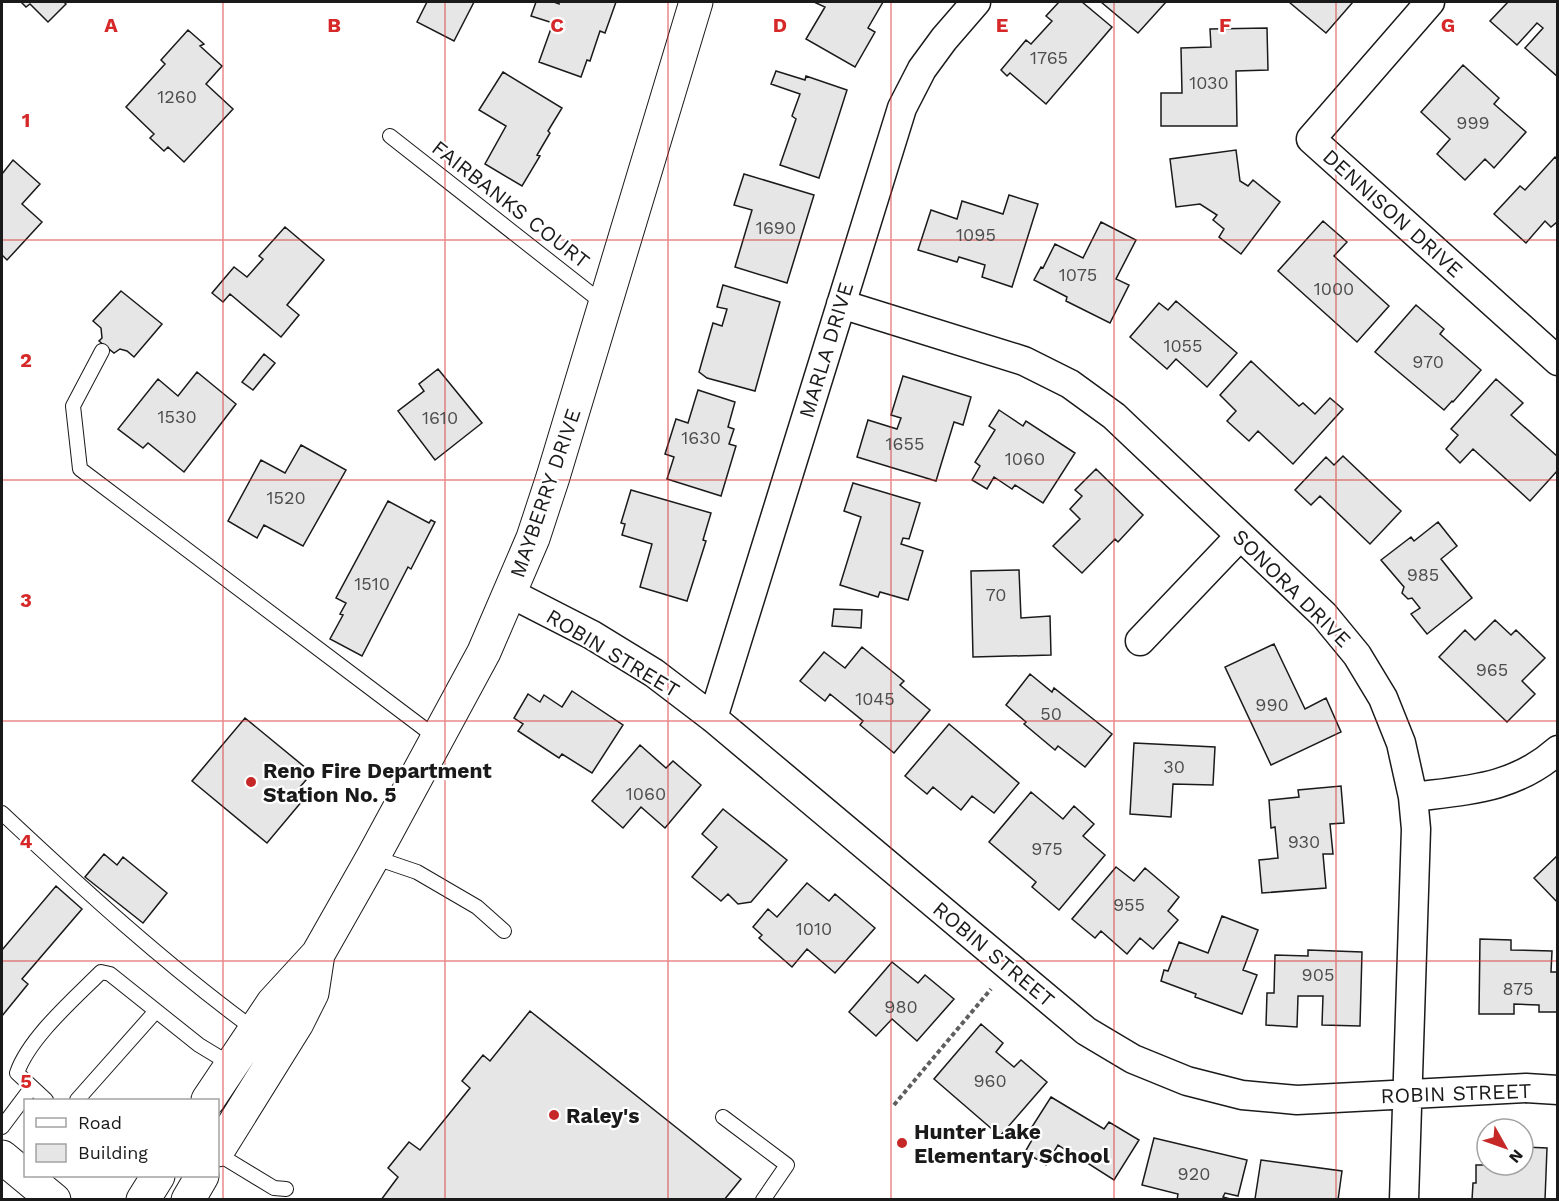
<svg xmlns="http://www.w3.org/2000/svg" width="1559" height="1201" viewBox="0 0 1559 1201" font-family="'Work Sans',sans-serif">
<style>
.building{fill:#e6e6e6;stroke:#1a1a1a;stroke-width:1.5}
.lines{fill:none;stroke-linecap:round;stroke-linejoin:round}
.lane-casing{stroke:#1a1a1a;stroke-width:16}
.street-casing{stroke:#1a1a1a;stroke-width:31}
.secondary-casing{stroke:#1a1a1a;stroke-width:35}
.path{stroke:#5f5f5f;stroke-width:4;stroke-dasharray:4.5 3;stroke-linecap:butt}
.lane{stroke:#fff;stroke-width:14}
.street{stroke:#fff;stroke-width:28}
.secondary{stroke:#fff;stroke-width:33}
.grid{fill:none;stroke:#d62828;stroke-width:1.5;stroke-opacity:0.55}
.poi-dot{fill:#c62828;stroke:#fff;stroke-width:2}
.labels{text-anchor:middle;dominant-baseline:central;stroke-width:4.5;stroke-linejoin:round;paint-order:stroke}
.number-label{font-size:18px;fill:#4d4d4d}
.street-label{font-size:21px;fill:#1a1a1a;stroke:#fff}
.poi-label{font-size:21px;font-weight:bold;fill:#1a1a1a;stroke:#fff;text-anchor:start}
.grid-label{font-size:20px;text-anchor:middle;font-weight:bold;fill:#d62828;stroke:#fff;stroke-width:4.5;stroke-linejoin:round;paint-order:stroke}
</style>
<rect width="100%" height="100%" fill="#fff"/>
<path class="building" d="M21,2H64L66,4L48,22L30,4L26,7Z
M427,2H474L454,41L417,22Z
M536,2H554L559,4V2H616L605,33L600,31L590,61L587,60L581,77L539,62L553,23L531,16Z
M814,2H883L868,28L875,32L855,67L806,39L825,7Z
M1059,2H1082L1112,27L1046,104L1010,73L1007,76L1001,70L1026,40L1031,44L1052,21L1046,16Z
M1101,2H1166L1138,33Z
M1289,2H1353L1326,33Z
M1508,2H1558V77L1525,48L1543,28L1537,23L1517,45L1490,21Z
M1267,28L1268,70L1236,71L1237,126H1161V93H1182L1181,48L1211,47L1210,29Z
M188,30L204,44L200,46L222,66L206,84L233,109L184,162L168,147L164,151L150,138L154,134L126,107L165,64L161,60Z
M1463,65L1499,98L1494,104L1526,132L1494,168L1485,159L1465,180L1437,154L1450,139L1421,112Z
M776,71L805,80L806,76L847,90L819,178L780,165L796,119L792,116L800,94L771,84Z
M503,72L562,108L548,131L550,133L537,155L540,156L522,186L485,164L506,126L479,110Z
M1236,150L1240,181L1248,186L1253,180L1280,202L1241,254L1219,237L1224,229L1213,220L1217,215L1200,204L1176,207L1170,159Z
M1555,157L1558,160V224L1556,223L1551,227L1545,221L1526,243L1494,214L1520,186L1525,190Z
M13,160L40,184L22,204L42,222L7,260L2,255V174Z
M744,174L814,195L787,283L735,267L752,210L734,205Z
M1009,195L1038,204L1012,287L982,277L985,265L959,257L957,262L918,250L931,210L957,219L962,201L1003,214Z
M1323,221L1347,242L1334,256L1389,306L1357,342L1278,271Z
M1101,222L1136,240L1116,279L1129,285L1110,323L1066,301L1067,297L1034,280L1041,267L1043,268L1055,244L1083,258Z
M285,227L324,260L287,305L299,315L281,337L230,294L223,302L212,293L234,267L247,277L263,259L259,256Z
M723,285L780,302L755,391L707,378L699,372L713,323L722,326L727,309L717,307Z
M121,291L162,324L134,357L127,351L120,349L114,353L99,341L102,338L101,328L93,321Z
M1176,301L1237,353L1207,387L1176,359L1167,369L1130,337L1159,303L1168,310Z
M1416,305L1444,329L1440,334L1481,370L1453,402L1452,401L1444,410L1375,352Z
M264,354L275,363L253,390L242,382Z
M1251,361L1299,406L1303,403L1315,414L1330,398L1343,409L1293,464L1258,431L1249,441L1227,421L1236,411L1220,395Z
M438,369L482,423L435,460L398,411L424,391L419,384Z
M197,372L236,404L184,472L148,443L143,448L118,429L158,379L178,396Z
M903,376L971,397L963,425L954,422L936,481L857,457L868,420L897,429L901,418L891,415Z
M1496,379L1523,403L1511,415L1558,457V470L1530,501L1473,449L1460,463L1446,449L1458,435L1451,429Z
M698,390L735,402L728,427L734,429L729,444L736,446L721,496L667,479L674,457L665,454L676,419L688,423Z
M999,410L1023,426L1026,421L1075,453L1043,503L1015,485L1012,489L994,477L987,489L972,480L980,466L975,462L995,430L989,426Z
M301,445L346,470L303,546L264,525L257,538L228,521L261,460L285,473Z
M1343,456L1401,511L1370,544L1320,496L1311,505L1295,490L1326,457L1334,465Z
M1096,469L1143,515L1118,542L1115,539L1082,573L1053,546L1080,519L1070,509L1082,496L1075,490Z
M853,483L920,503L909,539L903,538L901,544L923,551L908,600L880,592L878,597L840,585L861,517L844,511Z
M631,490L711,513L703,540L706,541L687,601L640,587L652,544L622,535L625,524L621,523Z
M388,501L429,523L431,520L435,522L411,569L408,567L362,656L330,639L343,615L340,614L346,603L336,598Z
M1438,522L1457,546L1441,559L1472,598L1427,634L1411,614L1420,608L1412,598L1408,599L1402,593L1404,587L1381,560L1411,537L1414,541Z
M1019,570L1021,618L1050,616L1051,655L973,657L971,571Z
M834,609L862,610L861,628L832,626Z
M1495,620L1511,635L1516,630L1545,658L1522,681L1535,694L1507,722L1439,657L1465,630L1475,640Z
M1274,644L1305,709L1326,698L1341,732L1271,765L1225,667Z
M862,647L904,681L900,685L930,710L894,753L860,725L863,721L830,694L825,701L800,681L824,652L845,668Z
M1030,674L1052,692L1054,688L1112,734L1085,767L1058,746L1055,750L1024,724L1026,722L1006,705Z
M572,691L623,725L592,773L562,754L559,758L518,731L523,724L514,718L528,694L540,702L544,695L562,707Z
M245,718L312,773L300,787L308,794L267,843L192,781Z
M949,724L1019,783L994,813L972,796L961,810L933,787L927,794L905,776Z
M1134,743L1215,747L1213,785L1173,784L1171,817L1130,814Z
M640,745L666,768L673,761L701,785L665,828L641,807L623,828L592,801Z
M1341,786L1344,823L1330,824L1333,854H1323L1326,888L1262,893L1259,860L1278,858L1275,827L1271,828L1269,800L1299,797L1298,790Z
M1031,792L1063,819L1074,806L1094,824L1083,836L1105,855L1059,910L1032,887L1036,882L989,842Z
M723,809L787,860L751,902L738,904L728,894L721,901L692,877L717,847L702,834Z
M104,854L117,865L123,857L167,893L143,923L85,877Z
M1558,855V903L1534,878Z
M1116,867L1134,881L1145,868L1179,897L1168,911L1178,920L1153,949L1140,938L1127,954L1101,931L1095,938L1072,919Z
M807,883L829,901L835,894L875,928L835,973L807,949L792,967L759,938L762,935L753,927L768,909L777,917Z
M56,886L82,909L22,979L28,984L2,1016V950Z
M1222,916L1258,930L1243,970L1257,975L1242,1014L1195,997L1196,994L1161,981L1164,970L1168,971L1179,942L1208,953Z
M1480,939L1511,940V950L1552,951L1551,972H1558V1012H1539V1005L1514,1004V1014H1479Z
M1308,950L1362,952L1360,1026L1322,1025L1323,996H1298L1297,1027L1266,1025L1267,993H1274L1275,955L1308,956Z
M892,962L918,983L925,975L954,999L917,1041L892,1019L876,1036L849,1012Z
M530,1011L741,1179L724,1200H381L398,1177L388,1168L409,1142L420,1150L470,1088L462,1081L483,1055L490,1061Z
M981,1024L1003,1043L996,1052L1014,1067L1021,1060L1047,1082L1000,1136L934,1079Z
M1051,1097L1104,1129L1109,1122L1139,1140L1114,1180L1078,1157L1075,1161L1068,1156L1070,1153L1058,1145L1046,1165L1025,1152L1036,1133L1030,1130Z
M1154,1138L1247,1160L1238,1196L1225,1193L1223,1197L1234,1200H1177L1178,1194L1142,1185Z
M1523,1147L1547,1148L1545,1200H1472L1473,1183H1476V1165H1523Z
M1261,1160L1342,1171L1338,1200L1255,1199Z"/>
<g class="lines">
<g class="lane-casing">
<path id="lane" d="M390,136L604,304
M102,351L73,406L80,469L438,739
M2,813C83,889 165,964 255,1030
M373,857L417,872L477,907L504,931
M46,1100L17,1073C29,1038 74,999 101,972L110,974L199,1045L232,1065
M77,1100L156,1011
M723,1117L787,1165L763,1200
M2,1127L32,1087
M218,1154L274,1188L286,1189"/>
</g>
<g class="street-casing">
<path id="street" d="M1430,2L1311,139L1558,361
M841,304L1024,361L1070,384L1114,416L1324,615L1357,655L1383,698L1401,743L1413,797L1416,829L1404,1200
M510,593L592,635L654,673L713,718L1086,1031L1133,1059L1187,1081L1242,1095L1297,1100L1526,1088L1558,1090
M1140,641L1240,536
M713,718L902,108L922,69L944,39L976,2
M1413,797C1468,790 1514,789 1558,750"/>
</g>
<g class="secondary-casing">
<path id="secondary" d="M208,1100L273,1003L318,954L373,857L484,652L533,538L553,477L696,2
M218,1150L297,1023L312,993L318,954
M2,1157L54,1200
M143,1200L158,1176
M188,1200L202,1176"/>
</g>
<path class="path" d="M894,1105L991,989"/>
<use href="#lane" class="lane"/>
<use href="#street" class="street"/>
<use href="#secondary" class="secondary"/>
</g>
<path class="grid" d="M223,2V1200M445,2V1200M668,2V1200M891,2V1200M1114,2V1200M1336,2V1200M2,240H1558M2,480H1558M2,721H1558M2,961H1558"/>
<g class="poi-dot">
<circle cx="251" cy="782" r="6"/>
<circle cx="554" cy="1115" r="6"/>
<circle cx="902" cy="1143" r="6"/>
</g>
<g class="labels">
<g class="number-label">
<text x="1049" y="57">1765</text>
<text x="1209" y="82">1030</text>
<text x="177" y="96">1260</text>
<text x="1473" y="122">999</text>
<text x="776" y="227">1690</text>
<text x="976" y="234">1095</text>
<text x="1078" y="274">1075</text>
<text x="1334" y="288">1000</text>
<text x="1183" y="345">1055</text>
<text x="1428" y="361">970</text>
<text x="177" y="416">1530</text>
<text x="440" y="417">1610</text>
<text x="701" y="437">1630</text>
<text x="905" y="443">1655</text>
<text x="1025" y="458">1060</text>
<text x="286" y="497">1520</text>
<text x="1423" y="574">985</text>
<text x="372" y="583">1510</text>
<text x="996" y="594">70</text>
<text x="1492" y="669">965</text>
<text x="875" y="698">1045</text>
<text x="1272" y="704">990</text>
<text x="1051" y="713">50</text>
<text x="1174" y="766">30</text>
<text x="646" y="793">1060</text>
<text x="1304" y="841">930</text>
<text x="1047" y="848">975</text>
<text x="1129" y="904">955</text>
<text x="814" y="928">1010</text>
<text x="1318" y="974">905</text>
<text x="1518" y="988">875</text>
<text x="901" y="1006">980</text>
<text x="990" y="1080">960</text>
<text x="1194" y="1173">920</text>
</g>
<g class="street-label">
<text transform="translate(511 204) rotate(38)">FAIRBANKS COURT</text>
<text transform="translate(1393 213) rotate(42)">DENNISON DRIVE</text>
<text transform="translate(826 350) rotate(-73)">MARLA DRIVE</text>
<text transform="translate(545 493) rotate(-71)">MAYBERRY DRIVE</text>
<text transform="translate(1292 588) rotate(45)">SONORA DRIVE</text>
<text transform="translate(613 653) rotate(31)">ROBIN STREET</text>
<text transform="translate(994 954) rotate(40)">ROBIN STREET</text>
<text transform="translate(1456 1093) rotate(-2)">ROBIN STREET</text>
</g>
<g class="poi-label">
<text x="263" y="770">Reno Fire Department<tspan x="263" dy="24">Station No. 5</tspan></text>
<text x="566" y="1115">Raley's</text>
<text x="914" y="1131">Hunter Lake<tspan x="914" dy="24">Elementary School</tspan></text>
</g>
</g>
<g class="grid-label">
<text x="111" y="32">A</text>
<text x="334" y="32">B</text>
<text x="557" y="32">C</text>
<text x="780" y="32">D</text>
<text x="1002" y="32">E</text>
<text x="1225" y="32">F</text>
<text x="1448" y="32">G</text>
<text x="26" y="127">1</text>
<text x="26" y="367">2</text>
<text x="26" y="607">3</text>
<text x="26" y="848">4</text>
<text x="26" y="1088">5</text>
</g>
<rect width="1559" height="1201" fill="none" stroke="#1a1a1a" stroke-width="6"/>
<rect x="24" y="1099" width="195" height="78" fill="#ffffff" stroke="#a3a3a3" stroke-width="1.5"/>
<rect x="36" y="1118" width="30" height="9" fill="#ffffff" stroke="#a3a3a3" stroke-width="1.5"/>
<text x="78" y="1129" font-size="18" fill="#1a1a1a">Road</text>
<rect x="36" y="1144" width="30" height="18" fill="#e6e6e6" stroke="#a3a3a3" stroke-width="1.5"/>
<text x="78" y="1159" font-size="18" fill="#1a1a1a">Building</text>
<g transform="translate(1505 1147) rotate(130)"><circle r="28" fill="#ffffff" stroke="#a3a3a3" stroke-width="1.5"/>
<path d="M0-4.5L10 22L0 15L-10 22Z" fill="#c62828"/>
<text y="-9" font-size="16" font-weight="bold" text-anchor="middle" fill="#1a1a1a">N</text>
</g>
</svg>
